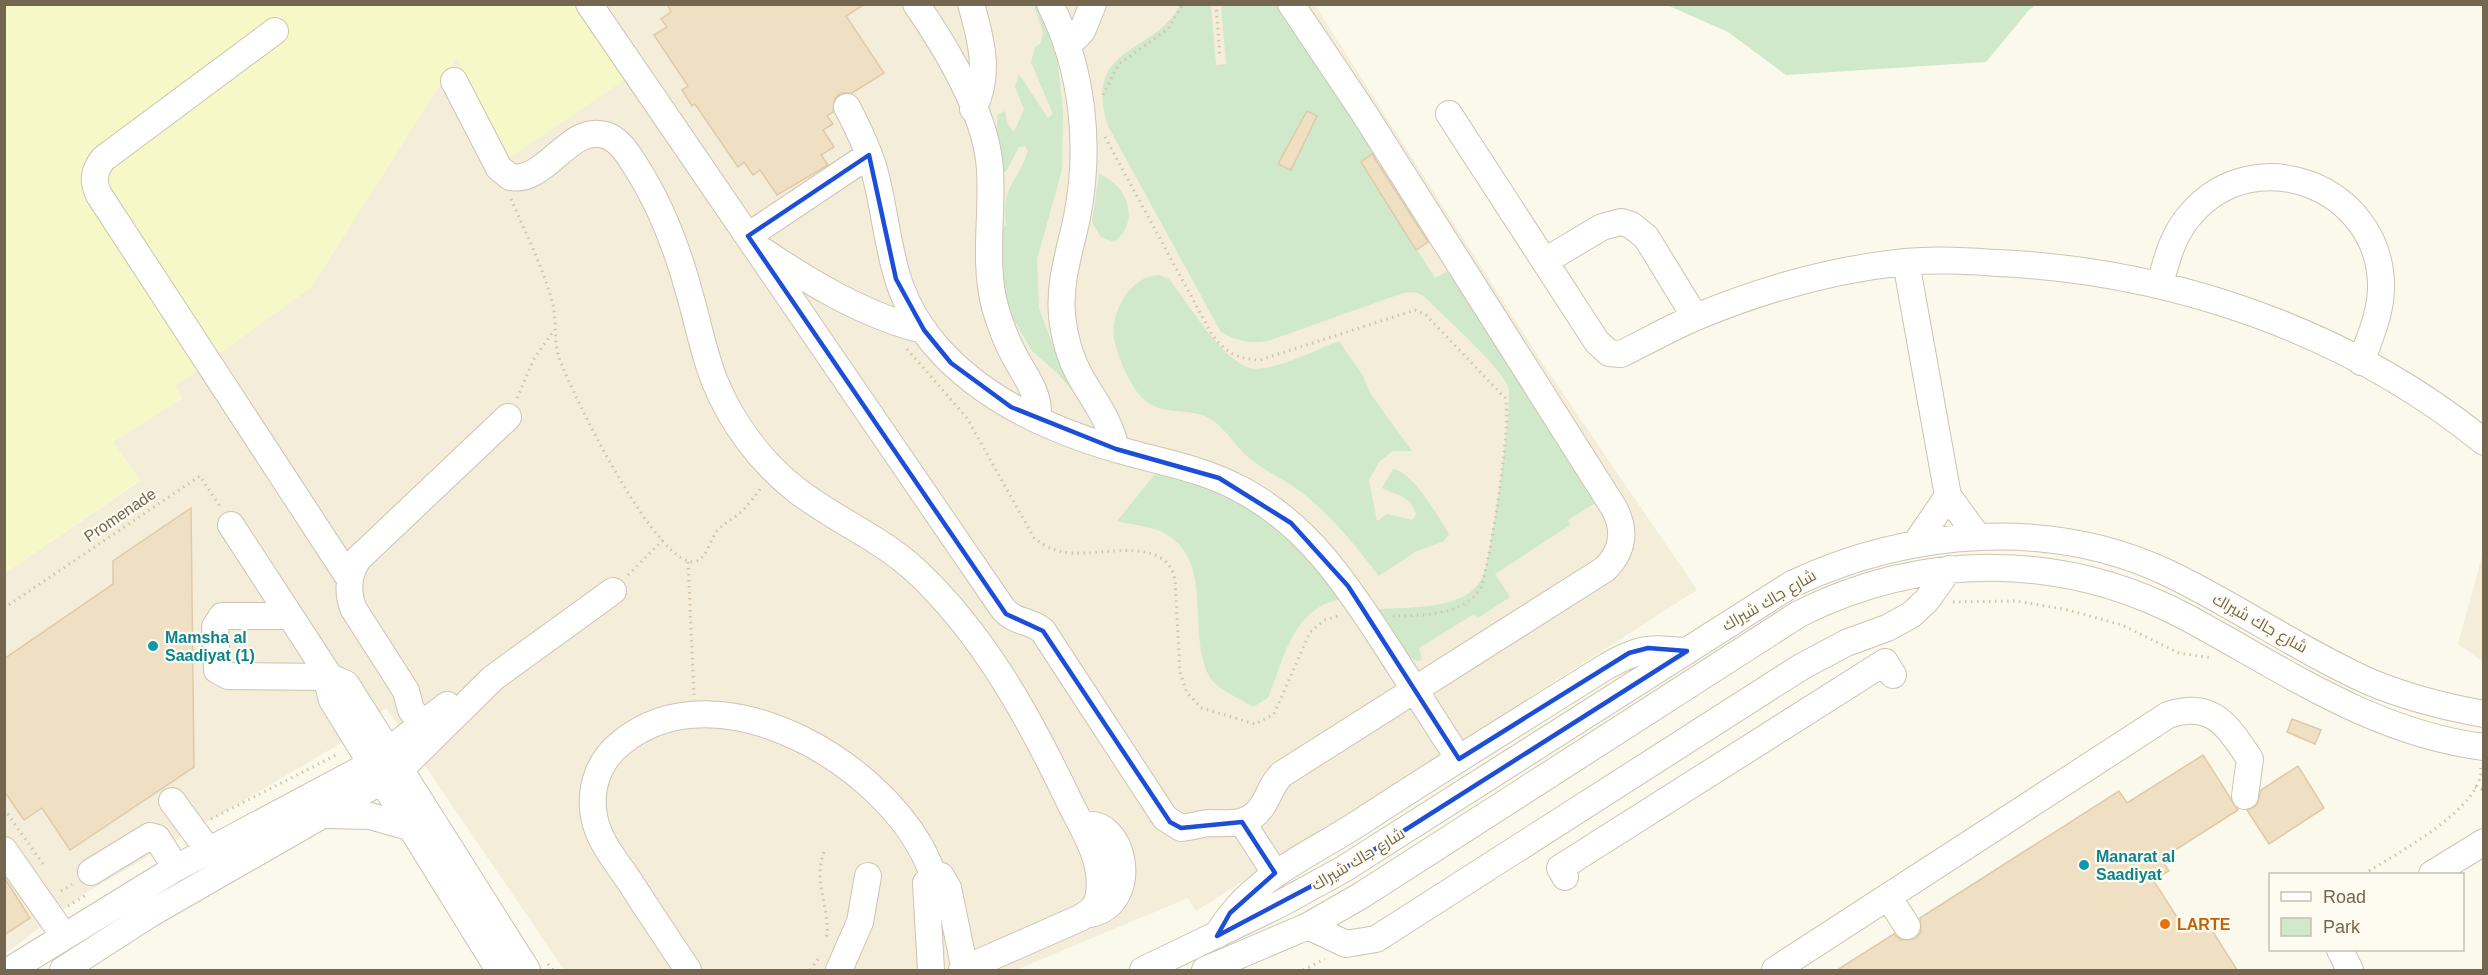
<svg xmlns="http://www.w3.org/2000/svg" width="2488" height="975" viewBox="0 0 2488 975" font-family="Helvetica,Cairo,sans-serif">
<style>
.residential{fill:#f3edda}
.green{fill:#cfe9ca}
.sand{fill:#f7f8c8}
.building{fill:#efe0c4;stroke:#e0caa6;stroke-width:1.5}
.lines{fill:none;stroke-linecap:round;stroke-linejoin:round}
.minor-casing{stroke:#cdc4b1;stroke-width:28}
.path{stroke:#d4c4a7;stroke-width:3;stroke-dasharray:1.5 4.5;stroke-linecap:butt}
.minor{stroke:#fff;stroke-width:26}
.marked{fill:none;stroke:#1d4ed8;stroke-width:4.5;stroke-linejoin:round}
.culture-dot{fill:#0f9aa8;stroke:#fefcf1;stroke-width:2}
.food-dot{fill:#e8710a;stroke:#fefcf1;stroke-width:2}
.labels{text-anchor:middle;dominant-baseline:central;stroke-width:4.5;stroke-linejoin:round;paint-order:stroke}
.street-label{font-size:16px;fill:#75664f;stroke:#fefcf1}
.culture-label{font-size:16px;font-weight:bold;fill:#0d838f;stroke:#fefcf1;text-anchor:start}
.food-label{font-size:16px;font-weight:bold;fill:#c56008;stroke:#fefcf1;text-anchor:start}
</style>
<rect width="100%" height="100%" fill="#fbf9eb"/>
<path class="residential" d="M584,5H1315L1543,364L1697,590L1196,911L1188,898L1016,970H564L386,708L343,742L84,894L5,954V573L140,481L113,442L182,398L175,386L311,287L457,58Z
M2483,553L2484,662H2483L2458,644Z"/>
<path class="green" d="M1034,5H1042L1056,46L1063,112L1062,170L1037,259L1039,309L1053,345L1093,414L1056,372L1032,351L1014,320L999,278L995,240L1006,225C1001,185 1017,184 1028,151L1025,146L1019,147L1006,172L997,169V115L1005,111L1007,123L1014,132L1024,109L1015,87L1019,74L1048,118L1053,114L1031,62L1035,47L1041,43L1043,32Z
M1180,5H1211L1216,65L1226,64L1221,5H1285L1382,148L1361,162L1435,278L1457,266L1605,497L1568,520L1570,525L1495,574L1510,597L1478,618L1474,614L1419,648L1422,660L1416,661L1408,655L1378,609C1408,607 1452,610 1475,588C1478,585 1481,581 1483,576C1491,557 1514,401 1508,386C1499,365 1443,316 1424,296L1415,292L1403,293L1268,341C1249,344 1238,341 1221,332L1108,126C1082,44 1155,55 1180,5Z
M1667,5H2036L2029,10L1986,62L1786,75L1728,32Z
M1099,174C1128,185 1141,222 1114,242L1101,237L1092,222Z
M1159,275L1169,279C1186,301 1223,361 1250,368C1271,373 1318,349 1339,341L1363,376L1370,393L1412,451H1393L1379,462L1369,480L1377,521L1387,514L1412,520L1416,515C1413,497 1397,495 1382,488L1393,469C1414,472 1438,517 1449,534L1444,541L1415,552L1379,576C1355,545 1332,516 1301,492C1285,479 1264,471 1248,457C1235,446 1224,426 1209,418C1188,406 1158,419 1138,393C1128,380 1117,355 1114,338C1111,311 1130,276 1159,275Z
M1160,468L1222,485L1279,519L1347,598C1293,605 1286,654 1268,698L1253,707C1241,699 1219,690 1211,679C1185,637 1216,563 1166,534C1153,526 1132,525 1117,521Z"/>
<path class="sand" d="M5,5H584L632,75L509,158L457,58L311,287L175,386L182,398L113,442L140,480L5,573Z"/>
<path class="building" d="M667,4H865L846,16L884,73L852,93H841L835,98L833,112L827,116L833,124L823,130L834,147L821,155L828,165L777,195L760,170L753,175L744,162L738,167L695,104L692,106L682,90L688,86L654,35L667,27L661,19L671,12Z
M1307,111L1317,116L1291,170L1278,164Z
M1372,154L1428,242L1416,250L1361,162Z
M191,508L194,767L70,850L42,808L24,820L4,791V659L113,584V561Z
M2292,719L2321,730L2315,744L2287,732Z
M2203,755L2238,810L2161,859L2169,871L2153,880L2186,931L2205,919L2237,970H1837L1894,934L1901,940L1915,939L1921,932L1920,918L2119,791L2127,803Z
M2298,766L2324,808L2269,844L2247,810L2257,805L2261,790Z
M4,877L30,918L4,935Z"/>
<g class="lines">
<g class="minor-casing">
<path id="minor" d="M589,4L1001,606C1015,625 1028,618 1043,631L1165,818L1181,828C1191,827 1199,824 1209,823C1230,823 1249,827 1263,805C1270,794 1272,783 1282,774L1605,569C1623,551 1626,531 1614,508L1362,110L1291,4
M916,4C947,49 987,115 990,170C993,216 983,261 995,307C1000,324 1006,341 1015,357C1027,379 1040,394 1038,420
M971,4C981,39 991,76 973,109
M1050,4C1083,69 1091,146 1077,217C1070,251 1059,281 1062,315C1064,336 1070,358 1080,376C1094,401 1110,420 1116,449
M275,31L103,159C94,171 92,181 99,195L349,578
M1067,46L1082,31L1093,4
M454,81L499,168L510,177C546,184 569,124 605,135C619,139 628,154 635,165C661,205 679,253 691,299C699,327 704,355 715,382C732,423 760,461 795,489C833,519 879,537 915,570C984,634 1030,719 1070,803C1084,831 1104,861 1099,894C1098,906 1090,912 1080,918L962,970
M847,107C858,128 869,150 875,173C892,239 887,290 936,346C986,404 1061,435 1134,454C1172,464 1207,471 1242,490C1307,525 1345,582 1384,642C1409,681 1434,720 1459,759
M1449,114L1597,342L1609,353L1621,354C1646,342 1670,328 1696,317C1761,290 1835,269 1905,262C1936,259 1967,261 1998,263C2172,271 2348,331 2484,442
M748,236L869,155
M763,251C811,283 867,317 924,330
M1545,261L1602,227L1621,222L1631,225L1646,237L1695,317
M1906,262L1948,496L1978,537
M2160,284C2167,258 2173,234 2191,214C2256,139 2378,187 2381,283C2382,311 2370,337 2361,362
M231,525L330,677L328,684L332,700L499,970
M1916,543L1948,496
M290,616H222L215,627L217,670L228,676L330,677L346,684L527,970
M438,730L424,724L411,710L406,691L353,608C347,590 348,575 358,559L508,417
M172,801L208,850
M328,815L370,816L409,827
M1242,822L1275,873
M1082,826C1124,814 1143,903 1090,914
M4,850L64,936
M91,872L150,836L157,838L176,868
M2432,874L2484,842
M933,875L941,876L948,888L965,970
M1565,877L1560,868L1885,662L1893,675
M1889,898L1907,926
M1308,926L1346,944L1376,939L1801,667L1846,643L1887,628L1911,615L1927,600L1949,569
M1217,935C1251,878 1306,857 1359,823C1441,769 1524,718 1607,666C1641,647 1649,648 1687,651
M2340,950L2350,970
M10,970L176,868L371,764L447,705
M63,970L150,914L399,771L493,678L613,591
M688,970C668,940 648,910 628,879C615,860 598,840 594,816C589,788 599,760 621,743C720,661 898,770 933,875
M839,970L860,922L868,876
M931,970L926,883L933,875
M1143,970L1276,906L1342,870L1792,584C1909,529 2051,517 2170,574C2238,607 2301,651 2370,682C2406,697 2445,707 2484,714
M1205,970L1308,926L1362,895L1799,614C1923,552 2063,552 2186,617C2283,669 2372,733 2484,747
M1775,970L2168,715C2212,700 2227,725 2250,759L2245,796"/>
</g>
<path class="path" d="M1216,4L1220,58
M1103,95L1119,64L1168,29L1183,4
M1105,137L1210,331C1223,352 1237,359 1260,360L1415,310L1426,315L1505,398C1513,417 1490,563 1481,587C1464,617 1423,615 1392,616
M511,199C526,234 544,269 553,305C557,323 553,343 560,360C571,391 660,575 697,561C707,557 710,540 717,531C725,522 737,517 745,508C751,502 756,494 762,487
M907,349L967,418L1034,538C1046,547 1058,553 1073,553C1105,555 1167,536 1175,580L1180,672L1187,693L1202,708L1248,722L1255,724L1274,714L1310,632L1325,620L1341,615
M517,398L534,359L554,330
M688,562L694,695
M628,575L663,540
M1953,602L2017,601L2068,610L2122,625L2179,653L2213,658
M4,608L200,476L221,508
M2475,787L2484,790
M4,809L43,864
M211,819L338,754
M824,852C812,883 832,910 826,941
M2364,874C2394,855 2484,808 2481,768
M61,891L72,884
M68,906L88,894
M548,964L553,970
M810,970L819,958
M1303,970L1325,959"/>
<use href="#minor" class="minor"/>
</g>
<path class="marked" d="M869,155L896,279L924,330L951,363L1011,407L1116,449L1219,478L1291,523L1348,586L1459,759L1629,653L1648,648L1687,651L1342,870L1217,936L1230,913L1275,873L1242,822L1181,828L1170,822L1043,631L1006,614L748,236Z"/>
<g class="culture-dot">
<circle cx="153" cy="646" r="6"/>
<circle cx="2084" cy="865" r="6"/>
</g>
<circle class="food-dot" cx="2165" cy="924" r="6"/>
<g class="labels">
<g class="street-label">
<text transform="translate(120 515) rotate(-34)">Promenade</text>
<text transform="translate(1769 600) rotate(-30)">شارع جاك شيراك</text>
<text transform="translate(2260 623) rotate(29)">شارع جاك شيراك</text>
<text transform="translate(1358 859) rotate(-31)">شارع جاك شيراك</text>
</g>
<g class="culture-label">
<text x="165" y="637">Mamsha al<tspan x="165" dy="18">Saadiyat (1)</tspan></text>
<text x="2096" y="856">Manarat al<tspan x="2096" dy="18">Saadiyat</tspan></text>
</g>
<g class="food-label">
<text x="2177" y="924">LARTE</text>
</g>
</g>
<rect width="2488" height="975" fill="none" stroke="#75664f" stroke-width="12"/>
<rect x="2269" y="873" width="195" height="78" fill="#fefcf1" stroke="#c7c0b0" stroke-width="1.5"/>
<rect x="2281" y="892" width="30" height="9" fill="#ffffff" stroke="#c7c0b0" stroke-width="1.5"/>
<text x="2323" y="903" font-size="18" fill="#75664f">Road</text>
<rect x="2281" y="918" width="30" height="18" fill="#cfe9ca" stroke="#c7c0b0" stroke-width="1.5"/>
<text x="2323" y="933" font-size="18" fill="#75664f">Park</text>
</svg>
